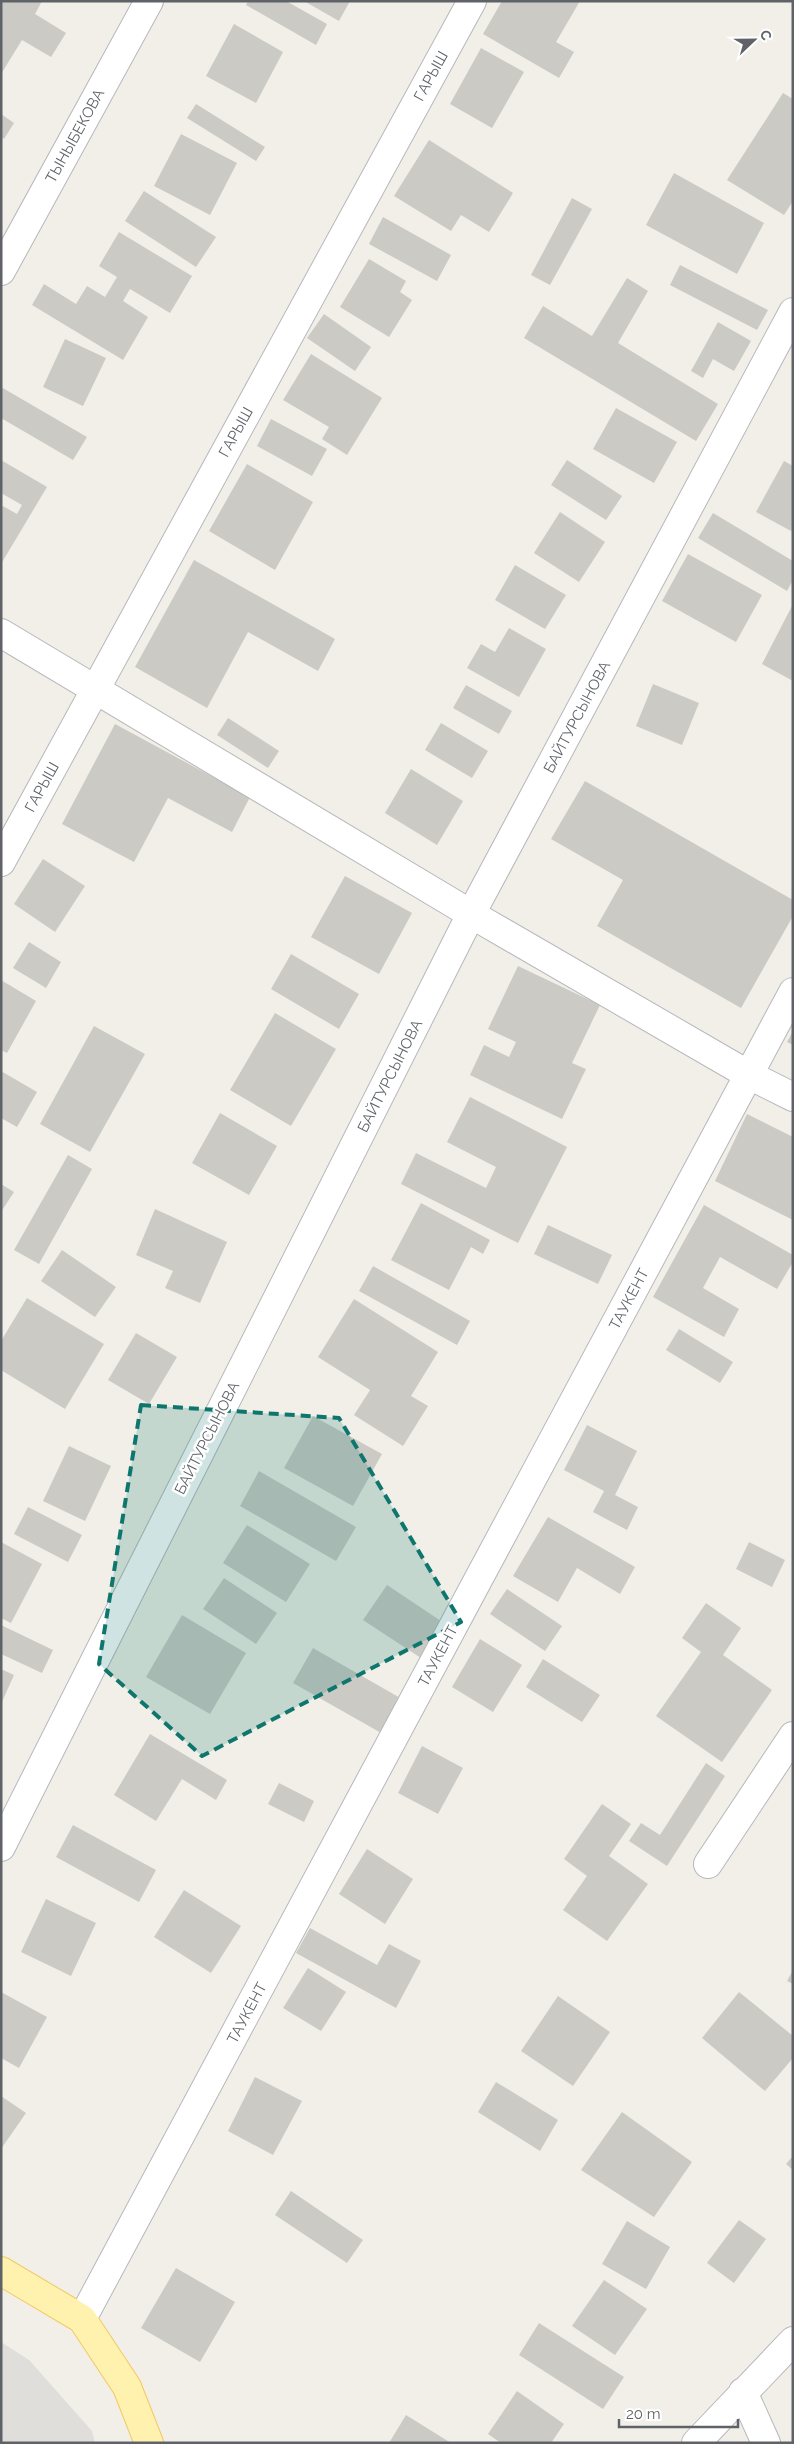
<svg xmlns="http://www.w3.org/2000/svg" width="794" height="2444" viewBox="0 0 794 2444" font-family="Raleway,sans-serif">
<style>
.industrial{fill:#e0deda}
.building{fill:#cccac5}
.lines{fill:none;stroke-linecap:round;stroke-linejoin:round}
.minor-casing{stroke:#b5b8bc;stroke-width:30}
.major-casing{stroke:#f2c960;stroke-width:30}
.minor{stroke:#fff;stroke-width:28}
.major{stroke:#fff2af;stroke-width:28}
.marked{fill:#0f766e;fill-opacity:0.2;stroke:#0f766e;stroke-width:4;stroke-dasharray:10 6;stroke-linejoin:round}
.labels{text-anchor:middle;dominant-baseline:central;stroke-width:5;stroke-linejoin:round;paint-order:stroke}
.street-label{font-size:15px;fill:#5f6368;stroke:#fff}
</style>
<rect width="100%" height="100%" fill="#f1efe8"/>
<path class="industrial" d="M1,2342L29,2360L92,2431L95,2443H1Z"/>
<path class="building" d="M1,1H42L35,14L66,33L51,57L22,40L1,74Z
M248,1H286L327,24L316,45L246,5Z
M304,1H350L339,21Z
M502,1H580L556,42L574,52L559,78L483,34Z
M234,24L283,52L256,103L206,76Z
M481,48L524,72L492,128L450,104Z
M783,93L793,99V201L784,215L727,180Z
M196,104L265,147L256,161L187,118Z
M1,114L14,123L4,139L1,137Z
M181,134L237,163L210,215L154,186Z
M429,140L513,193L489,232L461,215L451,231L394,196Z
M674,173L764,223L737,274L646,225Z
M144,191L216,237L196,267L125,221Z
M572,198L592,209L550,285L531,275Z
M383,217L451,255L437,281L369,244Z
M119,232L192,276L170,313L130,289L123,301L148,317L123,360L32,305L44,284L76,304L87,286L105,297L117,277L99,266Z
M369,259L406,281L400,292L412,300L389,337L340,307Z
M680,265L768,310L757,330L670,285Z
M627,278L648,291L618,343L718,404L696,441L524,338L543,306L592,336Z
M324,314L371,347L355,371L307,338Z
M718,322L751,341L734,371L713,359L703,378L691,371Z
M65,339L106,358L83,406L43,387Z
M311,354L382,398L347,455L322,439L329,427L283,400Z
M1,387L87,437L73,460L1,418Z
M616,408L677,442L654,483L593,449Z
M271,419L327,449L312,476L257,446Z
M1,460L47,487L1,564V505L17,514L22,505L1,493Z
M567,460L622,496L606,520L551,485Z
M784,461L793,466V528L791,531L756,512Z
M247,464L313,502L275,570L209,531Z
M560,512L605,542L579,582L534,553Z
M713,513L793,561V580L787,591L698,538Z
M688,554L762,595L736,642L662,601Z
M194,560L335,639L318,671L248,632L207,708L135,667Z
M515,565L566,595L545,629L495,600Z
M793,604V681L762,664Z
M509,628L546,649L519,697L467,668L481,644L495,652Z
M653,684L699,703L682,745L636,726Z
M466,685L512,711L499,734L453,708Z
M228,718L279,751L268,768L217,735Z
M441,723L488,751L472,778L425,750Z
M115,724L250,797L232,832L168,798L134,862L62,824Z
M411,769L463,801L437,845L385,813Z
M585,781L793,900V916L741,1008L597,926L623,880L551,839Z
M43,859L85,886L55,932L14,904Z
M345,876L412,913L379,974L311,937Z
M29,942L61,962L46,988L13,968Z
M291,954L359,994L339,1029L271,989Z
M518,966L600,1005L572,1063L586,1069L562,1119L470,1075L484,1045L509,1057L516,1042L488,1029Z
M1,980L36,1001L7,1053L1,1050Z
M275,1013L336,1049L291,1126L230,1090Z
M94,1026L145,1054L90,1152L40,1124Z
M793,1031V1045L787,1042Z
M1,1071L37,1092L17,1127L1,1118Z
M470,1097L567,1147L518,1243L401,1184L416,1153L486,1188L496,1167L447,1142Z
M220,1113L277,1146L249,1195L192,1163Z
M747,1114L793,1137V1220L715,1181Z
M68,1155L92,1169L39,1264L14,1250Z
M1,1184L14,1192L1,1212Z
M421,1203L490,1240L483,1254L471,1247L449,1290L391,1260Z
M704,1205L793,1255V1262L777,1289L720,1257L703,1288L739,1309L724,1337L653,1297Z
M155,1209L227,1242L200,1303L165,1288L173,1271L136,1255Z
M548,1225L612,1255L598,1284L534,1254Z
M62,1250L116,1287L95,1317L41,1281Z
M373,1266L470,1321L457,1345L359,1291Z
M27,1298L104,1344L65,1409L1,1370V1341Z
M354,1299L438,1352L411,1396L428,1406L403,1446L354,1415L370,1390L318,1357Z
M679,1329L733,1362L720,1383L666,1350Z
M136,1333L177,1357L149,1404L108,1380Z
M313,1416L382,1454L353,1506L284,1468Z
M587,1425L637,1451L615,1495L638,1507L627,1530L593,1512L604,1491L564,1470Z
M69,1446L111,1466L85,1521L43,1501Z
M259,1471L356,1527L336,1561L240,1506Z
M28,1507L82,1535L68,1562L14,1534Z
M548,1517L635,1567L620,1594L577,1568L558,1602L513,1576Z
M247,1525L310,1564L286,1602L223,1563Z
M1,1542L42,1564L11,1623L1,1618Z
M749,1542L785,1560L772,1587L736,1569Z
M224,1578L277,1613L256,1644L203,1609Z
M387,1585L450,1627L427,1662L363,1620Z
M507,1589L562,1626L545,1651L490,1614Z
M706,1603L741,1628L723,1655L772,1690L722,1762L656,1716L701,1652L682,1638Z
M182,1615L246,1653L210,1714L146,1677Z
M1,1625L53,1650L42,1673L1,1654Z
M480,1639L522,1665L493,1712L452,1687Z
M313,1648L409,1703L390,1738L293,1683Z
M543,1659L600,1695L582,1722L526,1687Z
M1,1669L14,1675L1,1704Z
M150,1734L227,1780L216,1800L182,1779L156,1821L114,1795Z
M422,1746L463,1768L438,1814L398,1793Z
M706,1763L725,1776L667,1866L629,1841L641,1823L660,1835Z
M279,1783L314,1801L304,1822L268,1804Z
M602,1804L631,1824L609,1856L648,1884L607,1941L563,1910L587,1876L564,1859Z
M73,1825L156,1870L139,1902L56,1857Z
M367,1849L413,1879L385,1924L339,1894Z
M184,1890L241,1926L211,1973L154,1937Z
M46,1899L96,1923L71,1976L21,1952Z
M310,1928L377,1965L389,1944L421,1961L396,2008L296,1953Z
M308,1968L346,1992L321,2031L283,2008Z
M793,1970V1984L787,1981Z
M1,1992L47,2017L19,2068L1,2058Z
M739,1992L793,2036V2058L765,2091L702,2038Z
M558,1996L610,2032L573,2086L521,2051Z
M255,2077L302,2101L273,2155L228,2131Z
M496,2082L558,2120L540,2151L478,2112Z
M1,2096L26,2113L1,2149Z
M622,2112L692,2162L654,2217L581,2170Z
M793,2156V2170L786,2164Z
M291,2191L363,2240L347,2263L275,2215Z
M739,2220L766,2239L734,2283L707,2263Z
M627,2221L670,2247L646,2289L602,2264Z
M176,2268L235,2302L200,2362L141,2328Z
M604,2280L647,2309L615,2355L572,2326Z
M539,2323L624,2377L603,2409L519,2355Z
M517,2391L564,2424L551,2443H501L488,2434Z
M406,2415L451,2443H389Z"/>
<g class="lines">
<g class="minor-casing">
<path id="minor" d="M1,271L149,1
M1,633L471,914L749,1075L793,1097
M1,862L472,1
M1,1847L471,914L793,312
M708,1864L793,1736
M82,2319L793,992
M743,2392L766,2443
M696,2443L793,2341"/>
</g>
<g class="major-casing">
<path id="major" d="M1,2271L82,2319L127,2387L149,2443"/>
</g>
<use href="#minor" class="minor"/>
<use href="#major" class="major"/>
</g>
<path class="marked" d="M141,1405L339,1418L461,1622L202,1756L99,1664Z"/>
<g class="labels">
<g class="street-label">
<text transform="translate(431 76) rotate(-61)">ГАРЫШ</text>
<text transform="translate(75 136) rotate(-61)">ТЫНЫБЕКОВА</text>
<text transform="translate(236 432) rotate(-61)">ГАРЫШ</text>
<text transform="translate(577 717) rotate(-62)">БАЙТУРСЫНОВА</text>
<text transform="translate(42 787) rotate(-61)">ГАРЫШ</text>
<text transform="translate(390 1076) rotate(-63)">БАЙТУРСЫНОВА</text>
<text transform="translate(629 1299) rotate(-62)">ТАУКЕНТ</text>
<text transform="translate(207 1438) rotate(-63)">БАЙТУРСЫНОВА</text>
<text transform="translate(438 1656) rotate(-62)">ТАУКЕНТ</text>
<text transform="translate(247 2013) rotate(-62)">ТАУКЕНТ</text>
</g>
</g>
<rect width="794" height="2444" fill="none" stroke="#5f6368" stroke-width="5"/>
<g transform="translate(754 40) rotate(68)" stroke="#ffffff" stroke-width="4" paint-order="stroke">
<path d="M0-4L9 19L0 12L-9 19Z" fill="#5f6368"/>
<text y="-8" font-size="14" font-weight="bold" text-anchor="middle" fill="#5f6368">С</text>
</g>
<path d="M619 2419v8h119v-8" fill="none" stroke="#5f6368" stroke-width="2.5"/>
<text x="626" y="2419" font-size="15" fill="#5f6368" stroke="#ffffff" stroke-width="4" paint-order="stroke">20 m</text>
</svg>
